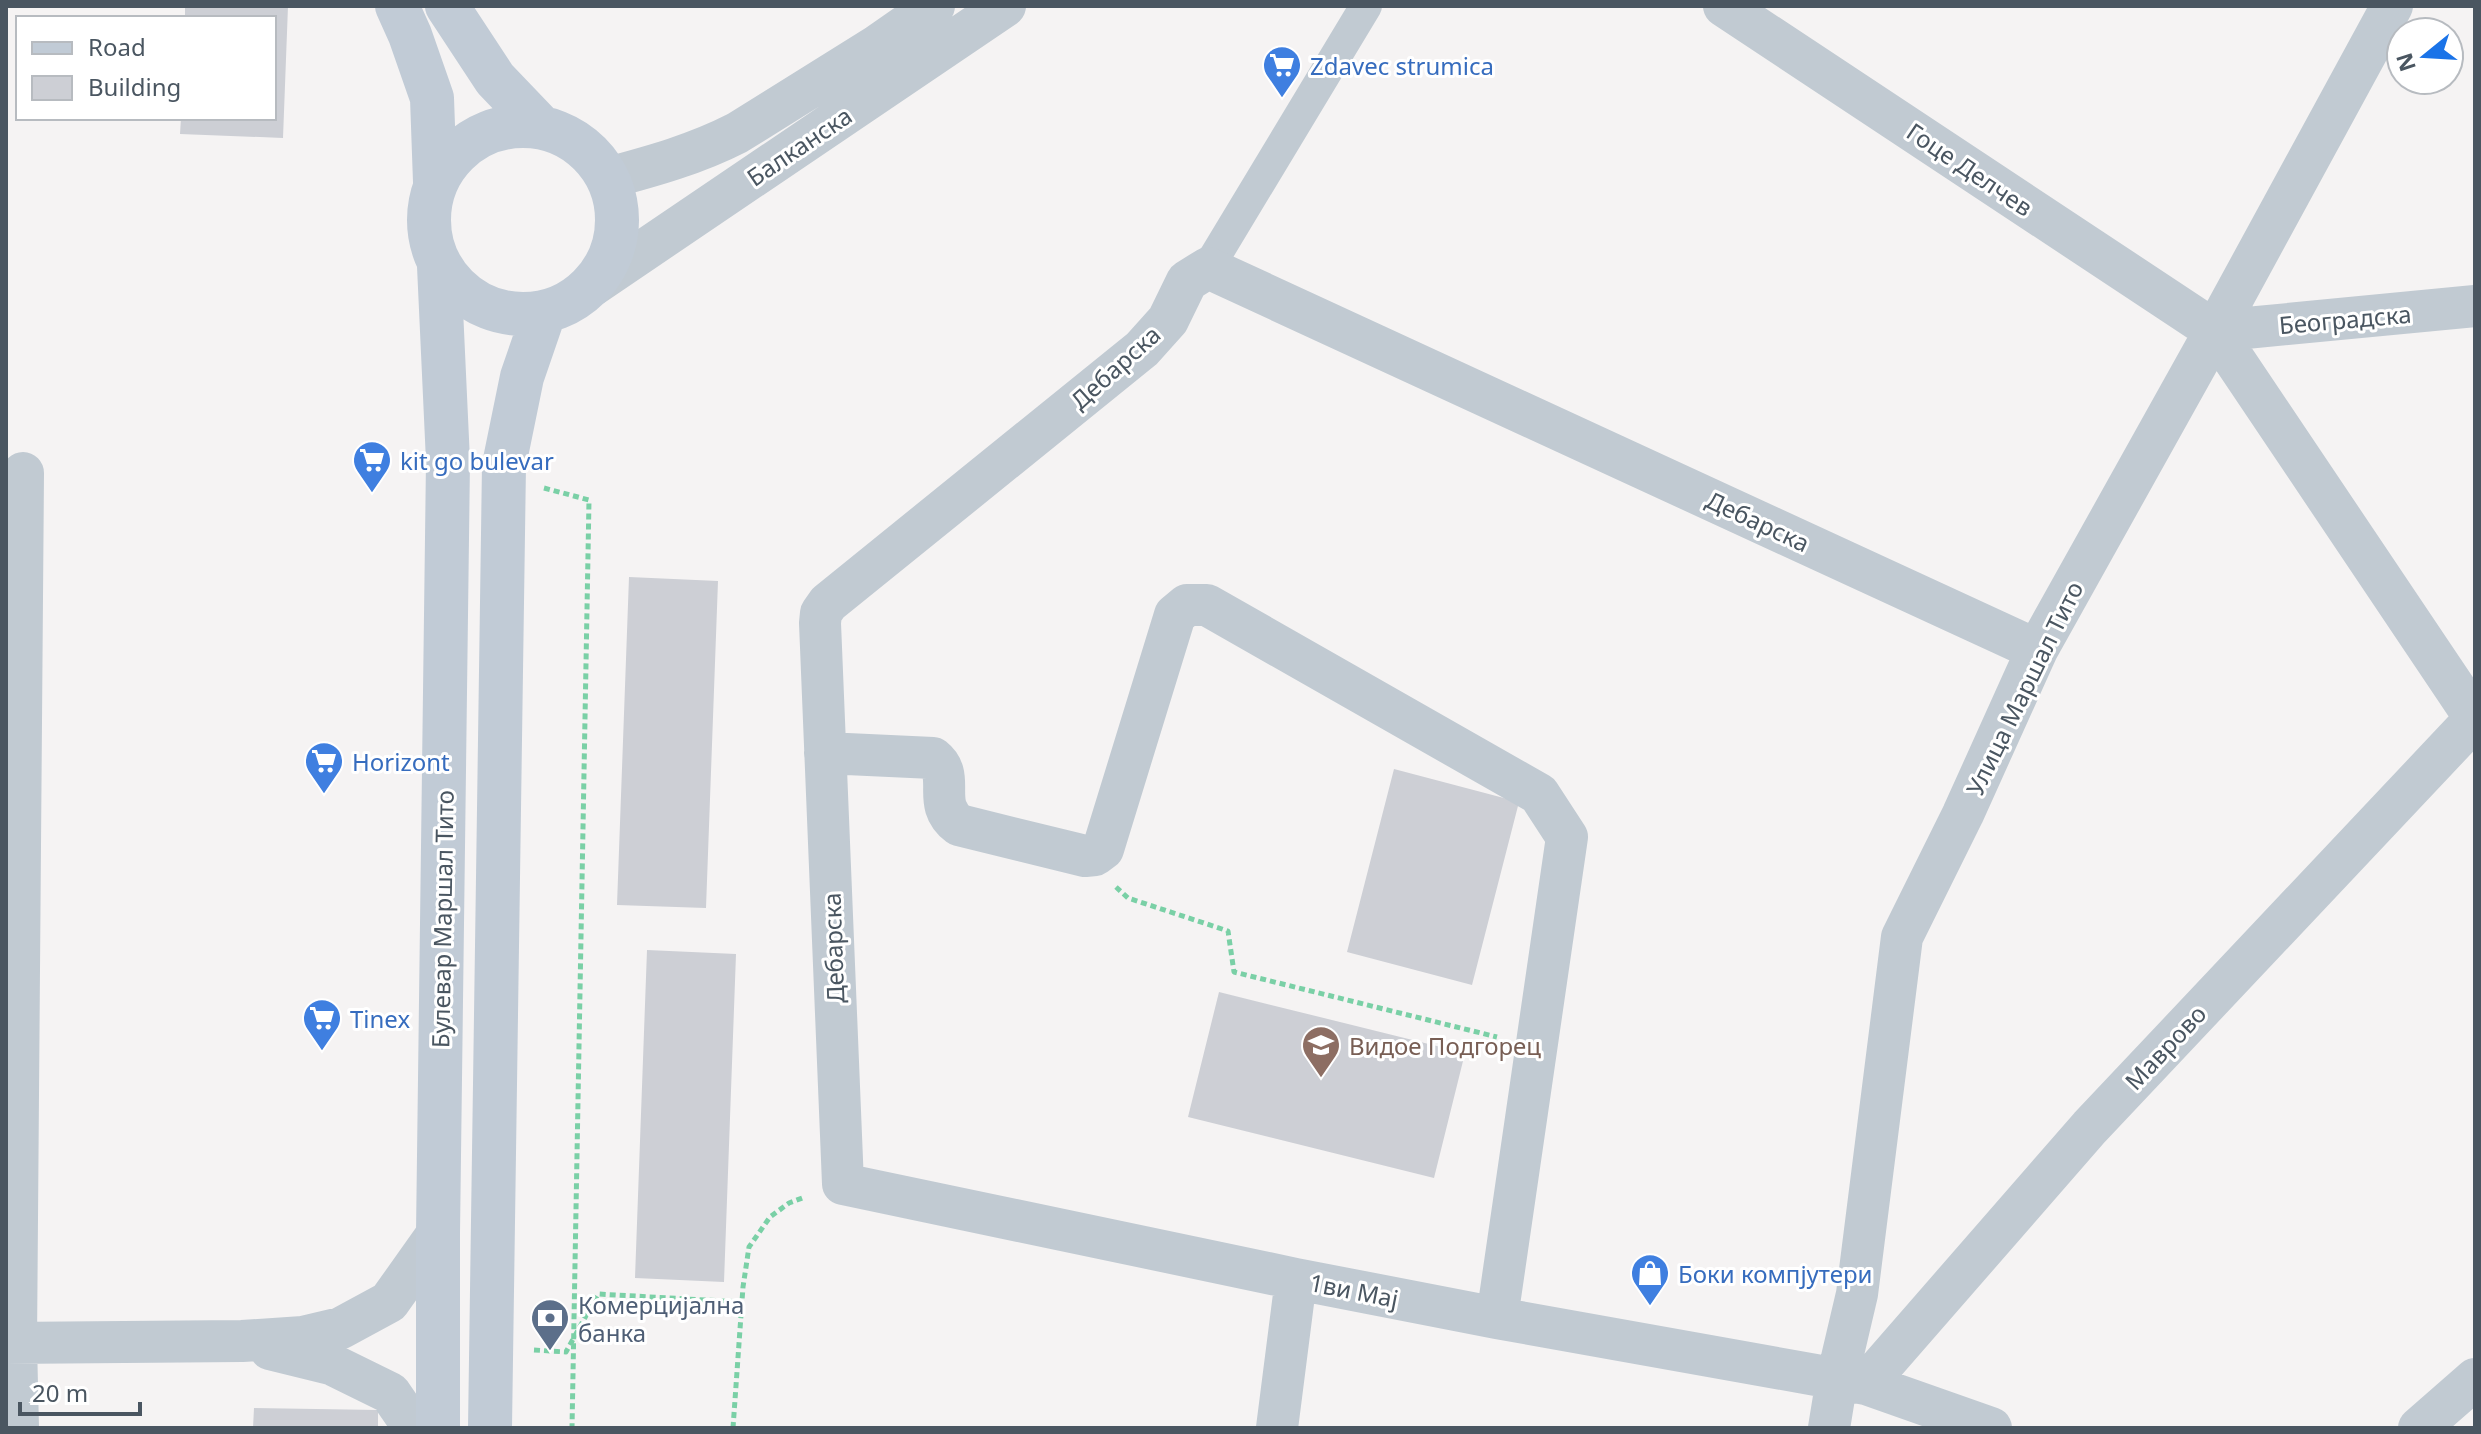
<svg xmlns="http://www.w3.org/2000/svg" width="2481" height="1434" viewBox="0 0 2481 1434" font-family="'Noto Sans',sans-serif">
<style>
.building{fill:#cdcfd5}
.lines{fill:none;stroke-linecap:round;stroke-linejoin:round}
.path{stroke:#7ad0a6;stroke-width:5;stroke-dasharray:6 4;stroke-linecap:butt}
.pedestrian{stroke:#c1cad2;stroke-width:32}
.minor{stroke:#c1cad2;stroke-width:42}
.secondary{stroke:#c1cbd6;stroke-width:44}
.labels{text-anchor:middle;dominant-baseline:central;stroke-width:6;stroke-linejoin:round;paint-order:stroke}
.shop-label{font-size:24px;fill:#366cbe;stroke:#fff;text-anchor:start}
.street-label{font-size:24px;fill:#4a5661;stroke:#fff}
.education-label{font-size:24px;fill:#785e54;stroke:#fff;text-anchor:start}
.service-label{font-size:24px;fill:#4e5e75;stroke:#fff;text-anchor:start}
</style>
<rect width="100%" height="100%" fill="#f5f3f3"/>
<path class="building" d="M185,6H288L283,138L180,134L181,118H274V18H185Z
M629,577L718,581L706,908L617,905Z
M1394,769L1519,802L1472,985L1347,952Z
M647,950L736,954L724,1282L635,1278Z
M1219,992L1465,1053L1434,1178L1188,1117Z
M254,1408L378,1410V1428H253Z"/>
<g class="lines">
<path class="path" d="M544,488L589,500L572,1428
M1116,887L1128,898L1228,931L1234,972L1497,1037
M534,1350L566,1352L598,1294L741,1302
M733,1428L743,1287L749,1247L770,1217L789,1203L805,1197"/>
<path class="pedestrian" d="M1208,268L1366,6"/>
<path class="minor" d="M1724,6L2215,331L2475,718
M608,178C653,166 696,154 737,133L878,45L934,6
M593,285L1005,6
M2215,331L2475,306
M825,753L933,758C957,777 930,803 959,825L1085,856L1095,855L1103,849L1175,615L1187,605H1207L1539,794L1567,837L1497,1318
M6,1343L242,1341L303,1337L341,1328L389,1302L438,1233
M270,1349L331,1364L390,1393L414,1428
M1866,1384L2090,1127L2475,719
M18,1428L16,1343L23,473
M1277,1428L1296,1279
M1829,1428L1837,1379L1857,1294L1902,937L1963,814L2037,650L2215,331L2392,6
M1991,1428L1866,1384L1497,1318L1296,1279L843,1184L820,623L821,613L828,603L1142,349L1168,320L1187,281L1208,268L2037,650
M2419,1428L2475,1379"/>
<path class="secondary" d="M397,6L410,35L432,98L435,182
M447,6L495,79L540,126
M429 220a94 94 0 1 1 188 0a94 94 0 1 1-188 0Z
M438,1428V1233L448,461L439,266
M490,1428L504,465L522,377L544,313"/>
</g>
<defs>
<g id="supermarket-pin" transform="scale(2)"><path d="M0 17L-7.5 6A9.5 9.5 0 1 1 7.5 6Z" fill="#3f7fe0" stroke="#fff"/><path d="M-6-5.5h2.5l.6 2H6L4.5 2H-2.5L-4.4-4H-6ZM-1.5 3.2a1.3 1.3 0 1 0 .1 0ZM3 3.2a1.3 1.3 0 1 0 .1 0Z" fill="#fff"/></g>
<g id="school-pin" transform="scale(2)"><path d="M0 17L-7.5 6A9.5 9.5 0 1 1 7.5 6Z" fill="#8d6e63" stroke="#fff"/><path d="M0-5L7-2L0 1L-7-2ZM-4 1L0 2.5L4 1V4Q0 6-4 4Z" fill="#fff"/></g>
<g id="shop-pin" transform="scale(2)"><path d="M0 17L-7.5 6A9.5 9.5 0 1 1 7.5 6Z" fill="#3f7fe0" stroke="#fff"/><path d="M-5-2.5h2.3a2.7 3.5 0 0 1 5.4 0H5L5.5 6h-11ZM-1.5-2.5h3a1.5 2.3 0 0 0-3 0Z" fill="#fff"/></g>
<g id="bank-pin" transform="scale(2)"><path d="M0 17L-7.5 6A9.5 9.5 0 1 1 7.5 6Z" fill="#5c6f8a" stroke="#fff"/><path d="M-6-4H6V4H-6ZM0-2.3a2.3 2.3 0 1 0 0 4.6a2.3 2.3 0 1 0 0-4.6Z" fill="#fff"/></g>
</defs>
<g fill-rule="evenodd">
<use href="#supermarket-pin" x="1282" y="65"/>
<use href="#supermarket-pin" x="372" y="460"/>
<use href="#supermarket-pin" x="324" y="761"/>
<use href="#supermarket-pin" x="322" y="1018"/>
<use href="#school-pin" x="1321" y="1045"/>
<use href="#shop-pin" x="1650" y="1273"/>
<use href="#bank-pin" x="550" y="1318"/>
</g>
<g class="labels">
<g class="shop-label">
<text x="1310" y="65">Zdavec strumica</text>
<text x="400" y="460">kit go bulevar</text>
<text x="352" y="761">Horizont</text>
<text x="350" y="1018">Tinex</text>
<text x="1678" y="1273">Боки компјутери</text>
</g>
<g class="street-label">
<text transform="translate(799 146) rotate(-34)">Балканска</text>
<text transform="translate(1970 169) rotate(34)">Гоце Делчев</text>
<text transform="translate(2345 319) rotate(-5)">Београдска</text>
<text transform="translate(1115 367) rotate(-42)">Дебарска</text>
<text transform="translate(1758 521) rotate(25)">Дебарска</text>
<text transform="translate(2024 688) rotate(-64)">Улица Маршал Тито</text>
<text transform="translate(442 919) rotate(-89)">Булевар Маршал Тито</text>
<text transform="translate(833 948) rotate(-92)">Дебарска</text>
<text transform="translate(2165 1047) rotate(-47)">Маврово</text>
<text transform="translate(1354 1290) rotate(11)">1ви Мај</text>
</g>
<g class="education-label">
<text x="1349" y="1045">Видое Подгорец</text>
</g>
<g class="service-label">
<text x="578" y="1304">Комерцијална<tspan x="578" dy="28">банка</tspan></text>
</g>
</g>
<rect width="2481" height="1434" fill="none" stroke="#4a5661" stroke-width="16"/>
<rect x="16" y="16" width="260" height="104" fill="#ffffff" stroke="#b7bbc0" stroke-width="2"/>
<rect x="32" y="42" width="40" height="12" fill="#c1cbd6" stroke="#b7bbc0" stroke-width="2"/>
<text x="88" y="56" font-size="24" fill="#4a5661">Road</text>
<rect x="32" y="76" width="40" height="24" fill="#cdcfd5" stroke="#b7bbc0" stroke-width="2"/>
<text x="88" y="96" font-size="24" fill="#4a5661">Building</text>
<g transform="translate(2425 56) rotate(252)"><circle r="38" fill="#ffffff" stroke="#b7bbc0" stroke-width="2"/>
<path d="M0-6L14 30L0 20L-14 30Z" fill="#1a73e8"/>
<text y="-12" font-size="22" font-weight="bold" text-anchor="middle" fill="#4a5661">N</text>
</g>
<path d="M20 1402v12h120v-12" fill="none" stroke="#4a5661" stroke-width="4"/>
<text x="32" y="1402" font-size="24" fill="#4a5661" stroke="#ffffff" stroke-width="6" paint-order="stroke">20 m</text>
</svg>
